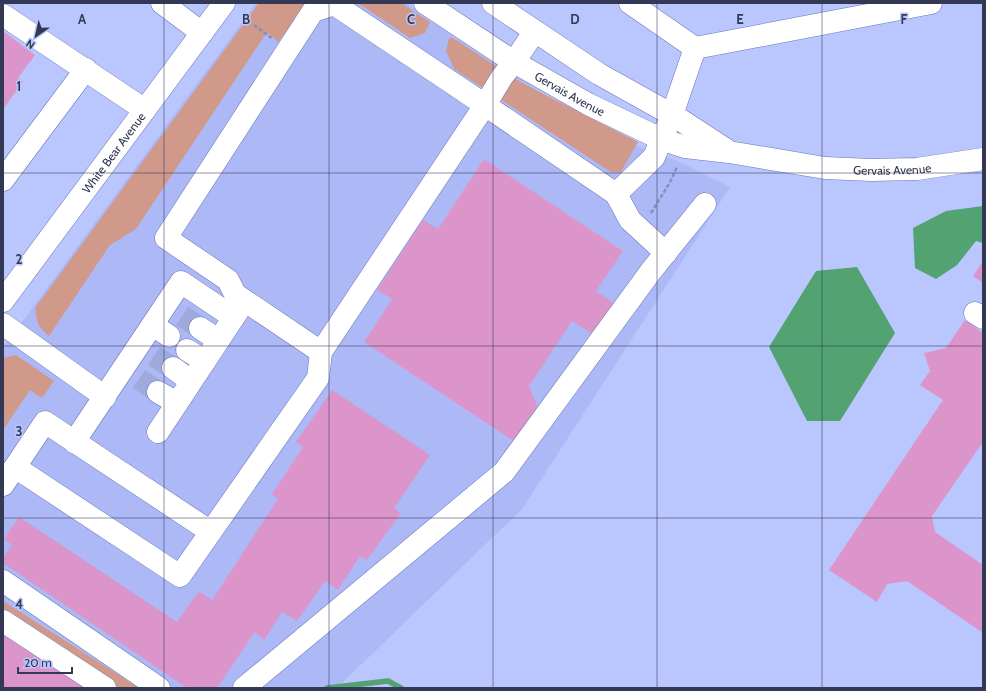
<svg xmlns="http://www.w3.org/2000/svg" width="986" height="691" viewBox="0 0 986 691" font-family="Cabin,sans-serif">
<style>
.built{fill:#adb9f6}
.green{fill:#d0998a}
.water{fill:#52a272}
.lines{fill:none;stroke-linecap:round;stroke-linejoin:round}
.stream{stroke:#52a272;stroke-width:5.5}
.building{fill:#db95cb}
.minor-tunnel{stroke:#9faadc;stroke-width:22;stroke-dasharray:22 11;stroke-linecap:butt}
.minor-casing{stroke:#6b76b6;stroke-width:23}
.major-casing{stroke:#6b76b6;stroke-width:23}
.path{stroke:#858fbc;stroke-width:2.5;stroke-dasharray:4 2;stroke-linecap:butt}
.minor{stroke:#fff;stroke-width:22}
.major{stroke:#fff;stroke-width:22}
.grid{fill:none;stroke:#333854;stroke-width:1;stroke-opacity:0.55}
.labels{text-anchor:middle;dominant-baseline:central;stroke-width:3;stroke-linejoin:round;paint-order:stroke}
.street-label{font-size:12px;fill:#333854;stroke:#bac6fe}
.grid-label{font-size:13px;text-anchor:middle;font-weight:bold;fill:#333854;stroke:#bac6fe;stroke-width:3;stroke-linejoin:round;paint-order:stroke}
</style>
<rect width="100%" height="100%" fill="#bac6fe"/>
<path class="built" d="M256,3H406L569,111L636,146L680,162L730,187L522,509L337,688H3V348Z"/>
<path class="green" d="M259,3H307L278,42L268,33L263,38L136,229L110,245L49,336C36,325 38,323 35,308Z
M358,3H401L430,22L425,33L410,38Z
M449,38H453L522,83L638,142L621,172H611L454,69L446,51Z
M16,355L54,381L42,398L30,390L3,430V358Z
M3,601L139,688H119L3,612Z"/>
<path class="water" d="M983,206V243L976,241L957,265L936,279L915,268L913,228L946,211Z
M857,267L895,333L840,421H807L769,347L816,271Z"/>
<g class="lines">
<path class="stream" d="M327,688L388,681L401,688"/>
</g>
<path class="building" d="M3,31L35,55L18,78L23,82L3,109Z
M484,159L623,251L596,291L615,304L594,335L572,321L529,386L538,408L515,442L364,342L392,299L377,290L423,220L438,229Z
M983,261V283L973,276Z
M965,320L983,333V442L932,516L935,532L983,565V633L907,581L887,584L877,602L829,570L943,400L920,385L930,371L924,353L946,348Z
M332,390L430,455L394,508L401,513L367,560L360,556L338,590L325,581L297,621L282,612L264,640L255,632L217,688H187L3,563V558L12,545L4,539L19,517L177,622L199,591L212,600L278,499L272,494L303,447L296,442Z
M3,633L89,688H3Z"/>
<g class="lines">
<path class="minor-tunnel" d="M182,316L200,328
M154,356L173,368
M139,379L158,392"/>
<g class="minor-casing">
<g id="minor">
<path d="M162,3L202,33"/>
<path id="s1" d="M425,3L514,62L588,104L661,139L685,147L729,152L825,168L871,170L917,169L983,159"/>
<path d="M493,3L599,74L676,117L725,149"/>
<path d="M3,15L145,110"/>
<path d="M695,48L931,3"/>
<path d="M3,180L86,69"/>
<path d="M616,194L630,220L666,253"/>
<path d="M975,313L983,318"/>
<path d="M3,324L105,397"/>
<path d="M153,325L169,336"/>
<path d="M200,328L218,340"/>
<path d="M187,350L205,361"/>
<path d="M321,352L235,294L228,280L166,238L313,11L334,4L485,105L502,77L514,62L535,31"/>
<path d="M173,368L191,381"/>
<path d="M158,392L177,403"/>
<path d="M158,432L242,305"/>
<path d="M74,442L181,282L233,317"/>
<path d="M3,485L15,467"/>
<path d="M211,532L45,422L15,467L180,576L318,378L321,352L485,105L616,194L654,157L672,115L695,48L630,3"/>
<path d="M3,581L159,688"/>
<path d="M3,621L105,688"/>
<path d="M244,688L504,472L651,271L705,204"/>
</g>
</g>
<g class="major-casing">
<g id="major">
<path id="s2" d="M3,301L224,3"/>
</g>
</g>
<path class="path" d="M254,25L273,39
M651,213L669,184L677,167"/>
<use href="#minor" class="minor"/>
<use href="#major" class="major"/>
</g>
<path class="grid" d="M164,3V688M329,3V688M493,3V688M657,3V688M822,3V688M3,173H983M3,346H983M3,518H983"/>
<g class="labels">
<g class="street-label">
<text stroke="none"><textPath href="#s1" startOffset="171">Gervais Avenue</textPath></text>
<text stroke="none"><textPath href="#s2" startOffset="185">White Bear Avenue</textPath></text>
<text stroke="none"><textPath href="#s1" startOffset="507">Gervais Avenue</textPath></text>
</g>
</g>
<g class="grid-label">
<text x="82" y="24">A</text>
<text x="246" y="24">B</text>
<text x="411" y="24">C</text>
<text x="575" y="24">D</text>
<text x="740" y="24">E</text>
<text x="904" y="24">F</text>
<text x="19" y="91">1</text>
<text x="19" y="264">2</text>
<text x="19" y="436">3</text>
<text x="19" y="609">4</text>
</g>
<rect width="986" height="691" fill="none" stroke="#333854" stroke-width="8"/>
<g transform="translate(36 36) rotate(214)" stroke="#bac6fe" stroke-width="3" paint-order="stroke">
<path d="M0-3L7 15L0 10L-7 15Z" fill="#333854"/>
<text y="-6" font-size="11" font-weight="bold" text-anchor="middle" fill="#333854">N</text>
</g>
<path d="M18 667v6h54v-6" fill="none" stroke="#333854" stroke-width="2"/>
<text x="24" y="667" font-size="12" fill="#333854" stroke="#bac6fe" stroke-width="3" paint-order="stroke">20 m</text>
</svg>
